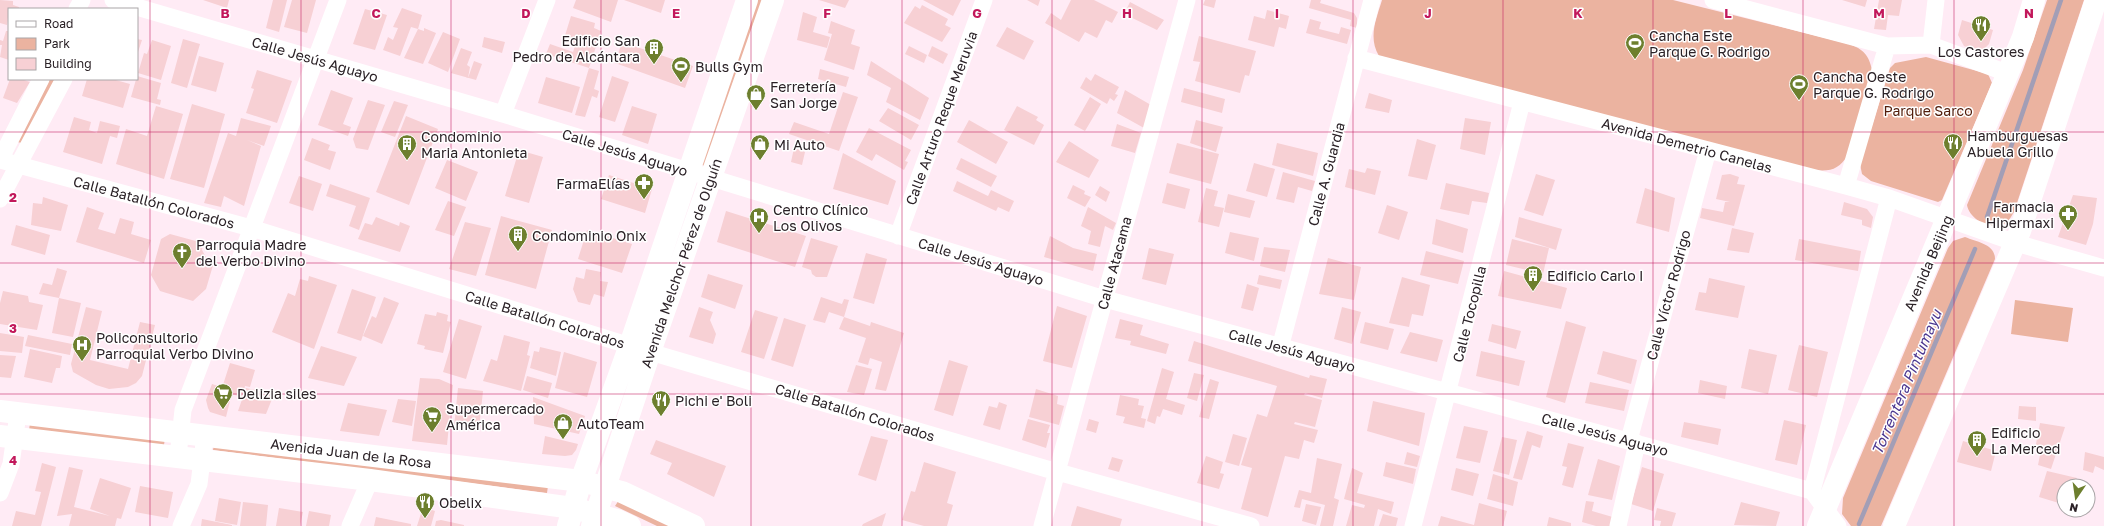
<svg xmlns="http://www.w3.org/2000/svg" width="2104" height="526" viewBox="0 0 2104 526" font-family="'Golos Text',sans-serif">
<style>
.green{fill:#ebb3a0}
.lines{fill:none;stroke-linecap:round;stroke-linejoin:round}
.stream{stroke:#a29eb6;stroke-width:4.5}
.building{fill:#f7d0d4}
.minor{stroke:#fff;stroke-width:17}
.major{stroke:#fff;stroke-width:22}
.highway{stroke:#fff;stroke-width:22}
.grid{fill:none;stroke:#c2185b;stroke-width:1;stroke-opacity:0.55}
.labels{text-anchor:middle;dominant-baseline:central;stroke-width:3;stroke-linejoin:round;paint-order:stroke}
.poi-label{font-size:14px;fill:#2a2126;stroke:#fff;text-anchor:start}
.street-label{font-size:14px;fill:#2a2126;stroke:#fff}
.park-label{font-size:14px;fill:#511c0a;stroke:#fff}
.water-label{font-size:15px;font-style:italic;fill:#4c3790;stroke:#fff}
.grid-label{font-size:13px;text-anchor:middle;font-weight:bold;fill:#c2185b;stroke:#fff;stroke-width:3;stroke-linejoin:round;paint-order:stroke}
</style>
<rect width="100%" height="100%" fill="#ffebf5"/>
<path class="green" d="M756,0H763L705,166L699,164Z
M1382,0H1673L1849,44C1863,49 1869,55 1872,70L1848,155C1839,169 1831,172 1814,170L1379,56C1368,37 1376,20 1382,0Z
M2047,0H2084L2014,212C2011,217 2009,221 2004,224C1991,231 1969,219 1967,205L2023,70Z
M1926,57L1988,74L1992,83L1942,200L1938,202L1871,181L1862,174L1860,164L1890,68L1895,63Z
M50,79H56L22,143L17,142Z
M1965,237C1977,242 1995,244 1995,259L1881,526H1851L1842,514L1843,498L1948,248L1953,241Z
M2015,300L2073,308L2068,342L2011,334Z
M30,423L165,438L164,445L29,430Z
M214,444L548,486L547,493L213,450Z
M619,500L672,526H657L615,506Z"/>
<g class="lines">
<path class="stream" d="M1987,217L2061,0
M1859,524L1975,249"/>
</g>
<path class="building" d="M0,0L13,1V5L19,7V9H9L7,25L0,23Z
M203,0H229L227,8Z
M273,0H287L279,32L266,28Z
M292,0H316L307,33L284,27Z
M576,0H618L611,22L573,8Z
M624,0H665L661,13Z
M819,0H849L845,8Z
M923,0H961L953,16Z
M1027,0H1040L1038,6Z
M1071,0H1094L1118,12L1112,23L1106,20L1097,38L1085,32L1079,42L1045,23L1051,13L1061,20Z
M1205,0H1216L1214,8L1203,5Z
M1311,0H1321L1320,3L1354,13L1357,18V28L1350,26L1351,20L1309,8Z
M1842,0H1867L1865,7Z
M1879,0H1902L1899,16L1888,15L1886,30L1874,29Z
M1130,2L1164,20L1157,30L1124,14Z
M922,5L948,19L945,25L951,28L942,42L904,23L915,6L920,9Z
M402,8L422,15L418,29L424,31V28L436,33L423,64L404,58L418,29L411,27L400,56L383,50L388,37L393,40L398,28L393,27Z
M365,9L387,15L375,50L353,44Z
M1267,10L1289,16L1286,29L1279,27L1274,47L1248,40L1254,16L1265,19Z
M803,12L817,17L813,32L830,37L827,48L797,40Z
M571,16L595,23L594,28L601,31L589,68L546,54L550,44L573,52L575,46L563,42Z
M1310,19L1321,22L1319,29L1339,34L1341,27L1351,30L1347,44L1306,33Z
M1962,20L1993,30L1989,44L1984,49L1979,52L1964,46L1958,35Z
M831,21L855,30L851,44L860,47L854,70L824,60L832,34L828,33Z
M1007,27L1034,41L1024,60L996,46Z
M6,31H9V60L0,57L2,45H0V40L3,41Z
M443,32L460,39L448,72L428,63Z
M1199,36L1256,51L1249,76L1245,75L1240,93L1195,81L1200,62L1193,61Z
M484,37L505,42L502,53L482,47Z
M137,39L142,40L137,55Z
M183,39L200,44L187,88L171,83Z
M152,40L171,46L161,80L138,73L144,53L147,54Z
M622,42L693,66L685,88L615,63Z
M909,46L927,55L924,63L905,54Z
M932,46L948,54L943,64L928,56Z
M461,48L472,52L467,65L470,67L468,78L474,61L482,64L476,80L451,73Z
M199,56L224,63L216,92L191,85Z
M871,61L929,98L920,120L886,102L891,88L867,75Z
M589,68L599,71L594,89L599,91L597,98L592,96L585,117L575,115Z
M820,69L849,77L846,87L818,79Z
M257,70L292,81L277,123L246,113L254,89L251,88Z
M1095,74L1119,87L1115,94L1118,95L1114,101L1110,98L1107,104L1080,88L1086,77L1091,81Z
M137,76L161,83L157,99L161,100L160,105L131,97Z
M612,76L629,82L615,122L599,117Z
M546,77L580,87L572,113L538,103Z
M10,79H21L30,82L17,103L3,98Z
M87,79H112L130,84L123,108L82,96Z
M1184,88L1225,99L1222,113L1181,102Z
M331,90L353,98L343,124L351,127L348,136L318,125Z
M1125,90L1151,105L1144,128L1117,113Z
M843,92L858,97L839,151L789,134L794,122L829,134Z
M1369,93L1392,100L1389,113L1365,108Z
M1090,97L1101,104L1085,131L1074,125Z
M368,100L385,105L368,150L356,148L353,139Z
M394,101L408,105L395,137L381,132Z
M192,104L225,114L204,188L170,179Z
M156,106L183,114L164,179L116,164L126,129L147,136Z
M632,106L657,114L648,144L622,135Z
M1017,106L1038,117L1036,120L1044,125L1034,145L1004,130Z
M888,108L919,125L911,140L879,121Z
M406,116L438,129L409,205L376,192Z
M74,117L91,122L89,130L97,133L100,121L120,126L117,138L110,136L102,164L63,152Z
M241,118L271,126L264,146L247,140L261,146L244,206L224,196L221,207L204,203L228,133L236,136Z
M1465,118L1491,122L1485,155L1460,149Z
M969,120L1008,142L996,164L957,142Z
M1196,120L1223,127L1216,152L1190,143Z
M1117,124L1141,133L1135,153L1111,146Z
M869,128L911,150L905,161L908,162L904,170L876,154L872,161L856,152Z
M312,138L330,145L328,150L336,152L330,170L304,160Z
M1417,139L1436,145L1427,180L1408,176Z
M1069,141L1099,160L1089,178L1056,162Z
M1177,143L1219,154L1211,184L1169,173Z
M1277,143L1318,153L1313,176L1272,165Z
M794,148L805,152L802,165L791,162Z
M519,150L543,157L529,203L505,196Z
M843,153L896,181L888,205L833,189Z
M961,158L997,176L991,187L956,169Z
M447,160L478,172L466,201L435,188Z
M1254,163L1275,169L1267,197L1246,191Z
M1367,168L1381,171L1375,195L1345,187L1349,169L1365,173Z
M1283,172L1315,181L1312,191L1298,187L1294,203L1276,199Z
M1536,174L1555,180L1543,216L1524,210Z
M1730,174L1739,177L1737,184L1745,185L1734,226L1700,218L1702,208L1723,212L1725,202H1730L1716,199L1722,175Z
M609,175L652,189L645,213L601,199Z
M299,176L322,184L313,211L289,203Z
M957,181L988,196L991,190L1014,201L1009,212L998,207L996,211L953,191Z
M1167,183L1190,189L1185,209L1162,203Z
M1446,183L1489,193L1487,203L1472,201L1469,215L1440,209Z
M330,184L370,198L359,230L349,226L356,206L326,196Z
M1073,185L1085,191L1084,194L1091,197L1085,207L1067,198Z
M1100,186L1110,192L1106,202L1095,195Z
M1206,188L1218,191L1214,206L1224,208L1219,227L1198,222Z
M1645,188L1675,198L1669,232L1636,223Z
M1228,194L1255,201L1250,218L1224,212Z
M2073,195L2097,198L2093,224L2086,245L2058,237Z
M43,197L68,205L61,231L31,225L33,203L42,204Z
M448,201L466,207L454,236L435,230Z
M1844,202L1867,209L1873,217L1871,228L1862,225V220L1841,215Z
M1387,205L1408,212L1399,240L1378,233Z
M87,207L104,213L98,229L115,234L120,218L134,222L131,234L151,240L144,263L76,242Z
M1088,207L1116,223L1113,230L1105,226L1100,247L1088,244L1091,231L1081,226Z
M726,211L806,236L795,267L717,242Z
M501,216L552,230L536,289L485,275Z
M376,217L399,226L400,222L410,226L400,252L358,239L365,223L372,225Z
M1519,217L1562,229L1556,250L1515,237Z
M1436,219L1468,229L1463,253L1432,244Z
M465,222L491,228L476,276L449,269Z
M16,225L50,235L45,255L11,245Z
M1732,228L1754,233L1749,253L1727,250Z
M587,230L632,244L622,273L578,259Z
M1230,232L1259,238L1254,261L1225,253Z
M170,234L203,243L202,250L208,261L214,262L206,289L193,301L160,291L151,275L161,239Z
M1050,236L1073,248L1097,254L1093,271L1044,257Z
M811,238L838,246L827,277H816L812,274L811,270L802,267Z
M1512,239L1549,248L1543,274L1506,265Z
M1799,239L1861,251L1858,271L1795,260Z
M1264,247L1290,250L1285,272L1260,266Z
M1149,248L1174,254L1166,285L1142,279Z
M1426,251L1464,261L1458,284L1420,275Z
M866,253L887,259L874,304L853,298Z
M1328,258L1361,267L1354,300L1319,294Z
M57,268L67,271L59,298L81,303L73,337L52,333L59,298L39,294L43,283L52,285Z
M586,269L601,272L600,281L608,282L604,297L594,294L590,305L578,302L573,289L576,277L584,279Z
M1504,271L1567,288L1561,309L1498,296Z
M708,274L743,285L735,309L701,297Z
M1259,275L1282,280L1280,289L1257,284Z
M309,276L337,285L314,349L272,332L288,293L295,296L300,279L308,281Z
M1402,277L1430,285L1423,316L1412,314L1409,327L1389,323Z
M1709,278L1745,286L1738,318L1695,310L1699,292L1706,293Z
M1247,284L1259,288L1253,311L1241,308Z
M352,289L376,297L361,341L337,333Z
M3,291L28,296L29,302L43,305L37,330L0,324V303Z
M384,297L399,303L382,344L363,336L372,316L376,318Z
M821,297L842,304L844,299L849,300L844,317L829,312L825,323L813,320Z
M1057,306L1087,316L1072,368L1043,361Z
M86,307L102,311L90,360L128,369L140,322L155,325L142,376L136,383L128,387L109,389L96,385L73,372L71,364Z
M699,307L713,312L710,320L716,334L713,344L689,337Z
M1342,307L1361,312L1352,344L1334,339Z
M755,310L778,317L764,359L741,352Z
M437,312L448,315L447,321L451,322L443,353L424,349L425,346L417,344L425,314L436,316Z
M844,317L870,326L871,322L904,333L886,391L875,389L882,362L870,358L868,365L858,362L866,338L839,329Z
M784,318L806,325L793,367L771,360Z
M459,319L482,326L466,379L443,372Z
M1120,319L1143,325L1140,335L1169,344L1166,354L1130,345L1131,341L1115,338Z
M1566,321L1586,327L1565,403L1546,397Z
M1365,322L1394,329L1388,350L1360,343Z
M1492,324L1521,331L1516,349L1488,341Z
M1410,332L1443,340L1437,362L1400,353Z
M0,333L24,337L22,353L0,351Z
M28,335L72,344L70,355L25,346Z
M504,335L530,342L527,355L530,356L521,391L483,381L491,359L497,361Z
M1194,341L1309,378L1310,375L1327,379L1322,398L1305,393L1304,395L1322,400L1315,427L1295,422L1294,424L1318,430L1314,443L1304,440L1299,459L1285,456L1268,517L1241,509L1252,468L1241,465L1257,414L1267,417L1277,386L1188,361Z
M1799,345L1828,352L1817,397L1788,390Z
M321,346L357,357L344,386L308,378Z
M540,347L561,352L556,376L530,368L534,351L539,352Z
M30,349L62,356L60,368H56L52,383L24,377Z
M1749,349L1777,355L1768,394L1741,388Z
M1481,351L1525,361L1519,386L1476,376Z
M1603,351L1637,360L1631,384L1597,374Z
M564,352L597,362L587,397L555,388Z
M0,355L16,356L11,378L0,377Z
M949,360L968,366L953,416L934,410Z
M230,363L255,370L250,387L245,386L242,397L221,391Z
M856,365L872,369L864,395L847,392Z
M1162,368L1174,372L1166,399L1185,405L1182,415L1163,409L1160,417L1157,416L1155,424L1147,421Z
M1194,373L1204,375L1197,401L1187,398Z
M527,376L552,383L548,398L523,390Z
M420,378L439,379L453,385L447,445L412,441Z
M1210,379L1219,382L1209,419L1199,417Z
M1700,380L1727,386L1725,399L1698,393Z
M1590,382L1629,390L1624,411L1585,403Z
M212,384L221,387L218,396L219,398L230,401L226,417L210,412L208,408L206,400Z
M246,388L274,394L266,414L238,411Z
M458,388L483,391L479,429L454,427Z
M1036,389L1058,396L1057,404L1064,406L1059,425L1029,417Z
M1120,395L1139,399L1138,405L1144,406L1141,418L1146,419L1144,428L1123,423L1125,417L1116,415Z
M533,397L585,416L579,434L534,424Z
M398,399L416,401L412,426L392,422Z
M1373,401L1425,413L1419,446L1367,431Z
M999,402L1007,405L1000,430L983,425L989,406L997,408Z
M348,403L387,410L379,436L340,431Z
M2019,406L2036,407V421L2018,419Z
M1028,419L1050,425L1047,433H1050L1046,448L1022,440Z
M1089,419L1099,422L1096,433L1086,430Z
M1784,420L1806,425L1797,465L1775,460Z
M1684,422L1721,429L1718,445L1681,437Z
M2040,423L2065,427L2051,469L2038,465L2041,450L2035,449Z
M1464,426L1488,431L1480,463L1456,458Z
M1527,431L1543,436L1540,448L1532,445L1522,480L1513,478Z
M1233,434L1247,438L1239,466L1225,462Z
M545,436L578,444L576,450L572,455L565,456L542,454Z
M871,436L888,440L876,481L858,475Z
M1502,437L1517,440L1509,475L1493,471Z
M656,440L726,466L714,497L667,474L672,463L650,454Z
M1963,441L1996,451L1991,471L1957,462Z
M1568,443L1584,447L1573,488L1562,485L1567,467L1562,466Z
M1407,452L1420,456L1417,467L1404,464Z
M2085,452L2104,457V470L2095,466L2093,473L2083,470Z
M1206,456L1223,462L1220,473L1224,474L1219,489L1197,483Z
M1112,457L1123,460L1119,472L1108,469Z
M1317,458L1342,464L1334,498L1339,500L1333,526H1320L1325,505L1302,499L1300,508L1294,507L1299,490L1311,493Z
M1598,459L1620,466L1612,500L1588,495Z
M924,462L956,472L947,503L953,505L947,526H924L902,520L911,491L915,492Z
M1386,462L1416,469L1413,484L1383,476Z
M42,463L56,467L41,526H12L16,511L35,515L41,492L35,491Z
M69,467L83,470L74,507L110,516L90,509L100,478L131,488L121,519L117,518L115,526H69L72,514L57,516Z
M1642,467L1664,474L1653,511L1631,504Z
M1352,468L1363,473L1357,493L1394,502L1391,514L1378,509L1374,526H1346L1352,505L1364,508L1365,505L1344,499Z
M1456,468L1479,474L1473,496L1451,490Z
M2047,471L2077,478L2074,484L2066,482L2064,486L2062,504L2039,497Z
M1493,474L1518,482L1513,506L1487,499Z
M140,486L173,492L168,518L135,512Z
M219,498L241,502L237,525L215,521Z
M1586,501L1594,502L1592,511L1616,518L1614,526H1596L1582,522Z
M243,502L268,505L266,526H240Z
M1741,502L1780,512L1776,526L1734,525Z
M1479,503L1507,511L1503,526H1438L1441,516L1474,525Z
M1306,504L1321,507L1316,525L1302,521Z
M1077,506L1122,519L1120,526H1071Z
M423,507L435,511L431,526H417Z
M279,508L303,512L300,526H276Z
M1657,508L1676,513L1672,526H1660L1661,521L1654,520Z
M309,511L331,515L329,526H306Z
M886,513L882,526H862L863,524Z
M1383,514L1398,518L1396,526H1379Z
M376,517L411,524V526H374Z
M1549,517L1571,523V526H1547Z
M202,519L232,525V526H201Z
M441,520L464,525V526H435L436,521Z"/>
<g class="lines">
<path class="minor" d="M113,0L503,114L1105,299L1812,491L1838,526
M1713,0L1887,46L1931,45L2007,73
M77,9L82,0
M1931,45L1936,0
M1356,58L1846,186L1889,198L2016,243L2104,268
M503,114L547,0
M0,160L251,228L650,352L1047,469L1251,526
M0,160L41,79
M1846,186L1887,46
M0,199L64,79
M898,236L984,0
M1280,348L1372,0
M1629,440L1708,150
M178,456L183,410L338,0
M1812,491L1889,198
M0,493L11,464L18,414
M181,526L199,484L205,435
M350,526L370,480
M1042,526L1187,0
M1413,526L1522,102
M1618,526L1637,443"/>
<path class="major" d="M0,411L581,481L622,492L694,526
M0,436L370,480L573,508L617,520L630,526
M1818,526L2023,37L2034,0
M1894,526L2020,231L2096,0"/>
<path class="highway" d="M568,526L581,481L630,345L747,0
M592,526L650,352L773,0"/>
</g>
<path class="grid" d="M150,0V526M301,0V526M451,0V526M601,0V526M751,0V526M902,0V526M1052,0V526M1202,0V526M1353,0V526M1503,0V526M1653,0V526M1803,0V526M1954,0V526M0,132H2104M0,263H2104M0,394H2104"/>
<defs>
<g id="restaurant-pin" transform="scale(1)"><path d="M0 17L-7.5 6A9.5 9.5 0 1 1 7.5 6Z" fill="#6d7f2e" stroke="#fff"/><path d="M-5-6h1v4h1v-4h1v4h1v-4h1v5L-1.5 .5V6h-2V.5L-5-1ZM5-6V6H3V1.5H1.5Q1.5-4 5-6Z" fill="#fff"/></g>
<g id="stadium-pin" transform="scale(1)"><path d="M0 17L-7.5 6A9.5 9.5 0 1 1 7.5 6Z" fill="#6d7f2e" stroke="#fff"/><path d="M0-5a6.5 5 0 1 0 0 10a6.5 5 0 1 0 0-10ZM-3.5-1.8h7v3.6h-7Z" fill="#fff"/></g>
<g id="building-pin" transform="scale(1)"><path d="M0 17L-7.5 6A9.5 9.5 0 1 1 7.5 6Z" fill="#6d7f2e" stroke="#fff"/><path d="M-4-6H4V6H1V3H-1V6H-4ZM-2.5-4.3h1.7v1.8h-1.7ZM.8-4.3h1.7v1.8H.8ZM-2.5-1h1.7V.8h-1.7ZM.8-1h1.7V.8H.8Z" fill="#fff"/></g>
<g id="shop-pin" transform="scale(1)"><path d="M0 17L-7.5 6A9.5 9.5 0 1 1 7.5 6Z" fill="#6d7f2e" stroke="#fff"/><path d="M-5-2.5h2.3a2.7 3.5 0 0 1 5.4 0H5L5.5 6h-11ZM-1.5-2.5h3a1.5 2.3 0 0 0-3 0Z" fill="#fff"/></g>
<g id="pharmacy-pin" transform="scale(1)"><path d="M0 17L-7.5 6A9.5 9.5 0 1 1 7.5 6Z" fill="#6d7f2e" stroke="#fff"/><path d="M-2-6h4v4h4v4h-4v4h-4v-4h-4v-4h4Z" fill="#fff"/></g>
<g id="hospital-pin" transform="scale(1)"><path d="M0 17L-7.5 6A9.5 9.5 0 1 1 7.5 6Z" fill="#6d7f2e" stroke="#fff"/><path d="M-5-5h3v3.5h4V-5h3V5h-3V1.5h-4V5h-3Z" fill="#fff"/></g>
<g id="church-pin" transform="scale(1)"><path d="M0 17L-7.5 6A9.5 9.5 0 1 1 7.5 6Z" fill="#6d7f2e" stroke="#fff"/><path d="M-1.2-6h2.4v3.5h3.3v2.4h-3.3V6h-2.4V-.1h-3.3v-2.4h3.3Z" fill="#fff"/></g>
<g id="supermarket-pin" transform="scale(1)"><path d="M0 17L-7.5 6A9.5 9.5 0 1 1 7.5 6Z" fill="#6d7f2e" stroke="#fff"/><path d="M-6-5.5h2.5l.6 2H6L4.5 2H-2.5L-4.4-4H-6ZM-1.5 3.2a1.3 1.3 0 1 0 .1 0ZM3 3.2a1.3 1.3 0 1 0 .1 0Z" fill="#fff"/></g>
</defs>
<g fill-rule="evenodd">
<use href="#restaurant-pin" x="1981" y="25"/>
<use href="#stadium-pin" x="1635" y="43"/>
<use href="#building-pin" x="654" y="48"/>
<use href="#stadium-pin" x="681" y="66"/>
<use href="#stadium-pin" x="1799" y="84"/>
<use href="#shop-pin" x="756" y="94"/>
<use href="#restaurant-pin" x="1953" y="143"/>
<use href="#building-pin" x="407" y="144"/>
<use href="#shop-pin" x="760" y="144"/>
<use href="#pharmacy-pin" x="644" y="183"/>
<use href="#pharmacy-pin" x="2068" y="214"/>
<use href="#hospital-pin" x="759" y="217"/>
<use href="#building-pin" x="518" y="235"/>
<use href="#church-pin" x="182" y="252"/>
<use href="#building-pin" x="1533" y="275"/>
<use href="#hospital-pin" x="82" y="345"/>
<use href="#supermarket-pin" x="223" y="393"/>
<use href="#restaurant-pin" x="661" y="400"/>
<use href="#supermarket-pin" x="432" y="416"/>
<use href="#shop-pin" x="563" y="423"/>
<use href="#building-pin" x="1977" y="440"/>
<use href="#restaurant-pin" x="425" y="502"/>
</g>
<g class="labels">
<g class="poi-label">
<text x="1649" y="35">Cancha Este<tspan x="1649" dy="16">Parque G. Rodrigo</tspan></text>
<text x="640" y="40" text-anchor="end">Edificio San<tspan x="640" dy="16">Pedro de Alcántara</tspan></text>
<text x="1981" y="51" text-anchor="middle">Los Castores</text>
<text x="695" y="66">Bulls Gym</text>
<text x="1813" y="76">Cancha Oeste<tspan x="1813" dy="16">Parque G. Rodrigo</tspan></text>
<text x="770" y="86">Ferretería<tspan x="770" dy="16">San Jorge</tspan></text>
<text x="1967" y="135">Hamburguesas<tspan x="1967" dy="16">Abuela Grillo</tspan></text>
<text x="421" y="136">Condominio<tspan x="421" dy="16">Maria Antonieta</tspan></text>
<text x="774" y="144">Mi Auto</text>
<text x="630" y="183" text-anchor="end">FarmaElías</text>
<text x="2054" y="206" text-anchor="end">Farmacia<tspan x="2054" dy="16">Hipermaxi</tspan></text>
<text x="773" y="209">Centro Clínico<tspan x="773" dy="16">Los Olivos</tspan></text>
<text x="532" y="235">Condominio Onix</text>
<text x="196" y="244">Parroquia Madre<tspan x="196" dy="16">del Verbo Divino</tspan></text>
<text x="1547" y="275">Edificio Carlo I</text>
<text x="96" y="337">Policonsultorio<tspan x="96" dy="16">Parroquial Verbo Divino</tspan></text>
<text x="237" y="393">Delizia siles</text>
<text x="675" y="400">Pichi e' Boli</text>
<text x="446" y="408">Supermercado<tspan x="446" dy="16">América</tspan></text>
<text x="577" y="423">AutoTeam</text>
<text x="1991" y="432">Edificio<tspan x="1991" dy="16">La Merced</tspan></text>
<text x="439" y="502">Obelix</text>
</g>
<g class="street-label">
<text transform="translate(315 59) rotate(16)">Calle Jesús Aguayo</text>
<text transform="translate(941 118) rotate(-70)">Calle Arturo Reque Meruvia</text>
<text transform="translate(1687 145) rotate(15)">Avenida Demetrio Canelas</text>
<text transform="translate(625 152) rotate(17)">Calle Jesús Aguayo</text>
<text transform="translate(1326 174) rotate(-75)">Calle A. Guardia</text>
<text transform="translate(154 202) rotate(15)">Calle Batallón Colorados</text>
<text transform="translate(981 261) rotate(17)">Calle Jesús Aguayo</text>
<text transform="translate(681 263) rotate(-71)">Avenida Melchor Pérez de Olguín</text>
<text transform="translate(1114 263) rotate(-75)">Calle Atacama</text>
<text transform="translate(1928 263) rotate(-67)">Avenida Beijing</text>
<text transform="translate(1668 295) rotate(-75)">Calle Víctor Rodrigo</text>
<text transform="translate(1469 314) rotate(-76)">Calle Tocopilla</text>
<text transform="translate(545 319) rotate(17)">Calle Batallón Colorados</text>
<text transform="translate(1292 350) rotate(15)">Calle Jesús Aguayo</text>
<text transform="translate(855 412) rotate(17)">Calle Batallón Colorados</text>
<text transform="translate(1605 434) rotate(15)">Calle Jesús Aguayo</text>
<text transform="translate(351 453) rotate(7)">Avenida Juan de la Rosa</text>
</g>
<g class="park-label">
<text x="1928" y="110">Parque Sarco</text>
</g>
<g class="water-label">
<text transform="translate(1906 382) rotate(-67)">Torrentera Pintumayu</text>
</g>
</g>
<g class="grid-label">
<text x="225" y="18">B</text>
<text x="376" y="18">C</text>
<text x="526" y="18">D</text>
<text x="676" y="18">E</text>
<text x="827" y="18">F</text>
<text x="977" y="18">G</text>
<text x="1127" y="18">H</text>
<text x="1277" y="18">I</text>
<text x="1428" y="18">J</text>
<text x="1578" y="18">K</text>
<text x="1728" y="18">L</text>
<text x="1879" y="18">M</text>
<text x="2029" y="18">N</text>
<text x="13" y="202">2</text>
<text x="13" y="333">3</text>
<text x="13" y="465">4</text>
</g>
<rect x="8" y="8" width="130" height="72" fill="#ffffff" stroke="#aaa6a8"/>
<rect x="16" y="21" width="20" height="6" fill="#ffffff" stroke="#aaa6a8"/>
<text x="44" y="28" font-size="12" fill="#2a2126">Road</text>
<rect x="16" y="38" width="20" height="12" fill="#ebb3a0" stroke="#aaa6a8"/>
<text x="44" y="48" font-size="12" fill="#2a2126">Park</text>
<rect x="16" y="58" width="20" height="12" fill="#f7d0d4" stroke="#aaa6a8"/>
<text x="44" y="68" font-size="12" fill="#2a2126">Building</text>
<g transform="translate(2076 498) rotate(193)"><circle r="19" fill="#ffffff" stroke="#aaa6a8"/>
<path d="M0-3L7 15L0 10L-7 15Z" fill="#6d7f2e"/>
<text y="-6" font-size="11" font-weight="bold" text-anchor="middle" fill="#2a2126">N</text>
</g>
</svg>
